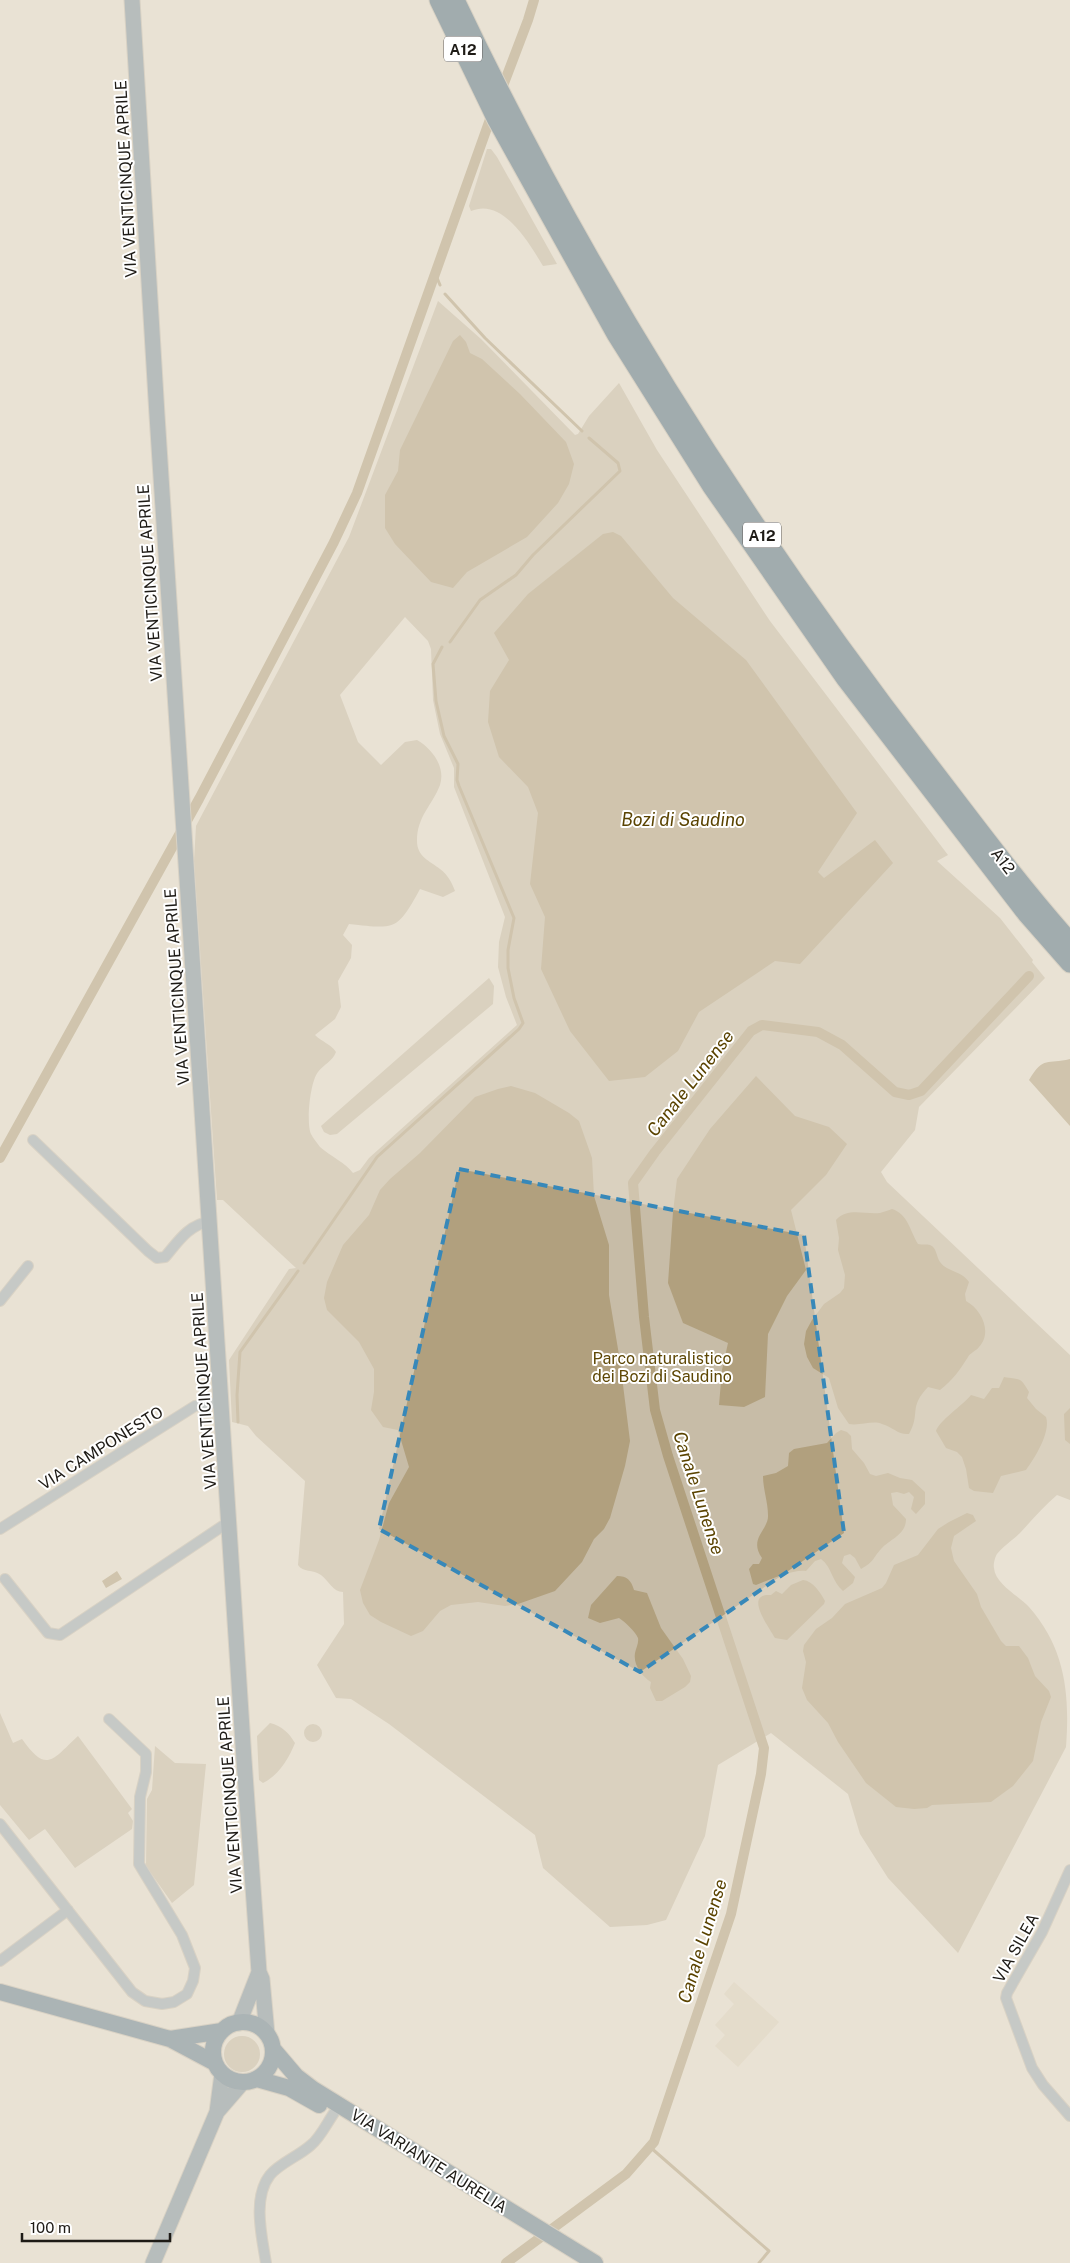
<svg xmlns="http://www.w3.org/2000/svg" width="1070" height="2263" viewBox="0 0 1070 2263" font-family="'Public Sans',sans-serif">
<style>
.built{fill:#ded4c1}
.green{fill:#c7bca7;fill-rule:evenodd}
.water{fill:#b1a07e}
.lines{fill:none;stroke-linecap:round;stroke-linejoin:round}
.stream{stroke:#b1a07e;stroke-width:3}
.canal{stroke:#b1a07e;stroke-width:10}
.minor-casing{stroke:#c4beb2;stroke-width:12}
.secondary-casing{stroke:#c4beb2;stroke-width:17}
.primary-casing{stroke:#c4beb2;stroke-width:18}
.motorway-casing{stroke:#c4beb2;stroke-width:21}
.minor{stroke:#9cabb6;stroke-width:10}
.secondary{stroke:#7a90a0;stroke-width:15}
.primary{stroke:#617c90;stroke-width:16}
.motorway{stroke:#4b6b81;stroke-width:19}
.marked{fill:none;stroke:#3788b9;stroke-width:4;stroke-dasharray:10 6;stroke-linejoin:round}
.labels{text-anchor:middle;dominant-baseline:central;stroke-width:4;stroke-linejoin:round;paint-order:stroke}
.shield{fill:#fff;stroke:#625f5c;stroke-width:1}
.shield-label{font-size:15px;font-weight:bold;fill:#1e1b16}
.street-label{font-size:16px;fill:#1e1b16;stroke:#fff}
.park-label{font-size:16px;fill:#5e4705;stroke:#fff}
.water-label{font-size:18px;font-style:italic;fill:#5a4300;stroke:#fff}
</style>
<rect width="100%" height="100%" fill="#e9e2d4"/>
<path class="built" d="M734,1982L779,2022L738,2067L715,2046L725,2035L715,2025L734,2004L724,1994Z"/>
<path class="green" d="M487,149H491L497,157L557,264L543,266C529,243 503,197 471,211L469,206Z
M438,301L481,339L575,435L578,434L589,416L619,383L657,450L770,621L948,855L937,861L1000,918L1033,960L1032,962L1045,978L919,1107L915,1130L881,1172L887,1182L1070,1355V1500L1057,1495C1043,1507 1032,1520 1020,1533C1013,1540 1003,1546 997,1554C995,1557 993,1565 994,1568C995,1584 1019,1596 1029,1607C1065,1648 1070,1693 1066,1747L958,1953L888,1878L860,1834L848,1794L771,1733L718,1765L705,1836L666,1920L647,1925L610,1927L543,1868L535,1835L389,1724L351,1699L336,1698L317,1665L344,1624L343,1592C333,1592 329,1581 321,1575C313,1569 303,1573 298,1565L305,1481L256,1436L248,1426L232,1422L229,1360L289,1269L296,1268L223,1200H217L194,861L196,826L349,537ZM405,617L428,641L431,649L433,700L440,734L454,768V787L505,917L499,942L498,967L506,997L517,1025L369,1158L360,1170L353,1173C346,1163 330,1156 320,1147C317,1143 313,1138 311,1134C306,1123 310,1082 318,1072C324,1064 332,1062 336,1052C331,1044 322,1042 315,1035L335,1019L341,1007L338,981L351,958L352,945L343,935L349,924C396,929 397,931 420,889L443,897L455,891C452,883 448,875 440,869C430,861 417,857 417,841C417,816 432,806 440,785C446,766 431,748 417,740L405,742L381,765L358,742L340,695Z
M489,978L494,986L493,1004L337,1134L330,1135L324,1132L321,1126Z
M0,1713L13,1743L22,1739C47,1774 52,1760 78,1736L132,1809L128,1813L133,1821L132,1829L75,1868L45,1829L29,1840L0,1805Z
M270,1723C282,1726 289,1733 295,1743C289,1758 279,1775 263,1783L259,1780L257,1736Z
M304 1733a9 9 0 1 1 18 0a9 9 0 1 1-18 0Z
M155,1746L175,1763L206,1764L194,1885L172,1903L146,1866L147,1799L152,1790Z
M224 2054a18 18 0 1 1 36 0a18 18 0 1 1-36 0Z"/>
<path class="water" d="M460,335L466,342L470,353L482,359L520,394L566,442L574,464L569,484L558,503L527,537L467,572L453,588L431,582L395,544L385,528V495L398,471L400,450L453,341Z
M613,532L621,536L673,598L746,660L857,813L818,872L824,878L875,840L893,863L800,964L775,961L699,1012L678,1051L645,1077L609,1081L570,1031L541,969L545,917L530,884L538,813L528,787L499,757L488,722L490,691L509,660L494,633L528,594L603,534Z
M1070,1059V1126L1029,1080C1044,1055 1047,1065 1070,1059Z
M756,1076L795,1116L829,1127L847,1144L826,1175L791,1210L806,1270L787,1296L768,1334L765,1397L744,1407L719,1405L722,1370L728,1343L683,1323L668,1283L673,1212L677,1179L710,1129Z
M511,1086L535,1093L569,1113L579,1121L592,1158L594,1196L609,1245V1295L620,1361L630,1441L625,1466L610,1518L604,1529L594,1539L582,1562L555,1591L518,1604L505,1606L478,1602L451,1605L440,1611L423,1631L411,1636L381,1622L370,1615L363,1603L360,1590L379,1540L389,1503L409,1467L398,1430L383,1427L371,1410L374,1392V1369L359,1342L327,1310L324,1298L327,1282L343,1245L369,1215L380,1190L390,1179L420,1153L475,1097L498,1089Z
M892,1209C908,1214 910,1231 918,1244C922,1245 927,1244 930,1245C937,1248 936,1256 940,1262C947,1272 962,1271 969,1282L965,1294L966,1301C981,1309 993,1332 979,1347C976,1351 970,1353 968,1357C959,1371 953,1380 940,1390L928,1387C908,1408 921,1413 909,1434C898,1435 893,1427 882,1424C873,1420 860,1426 849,1424L838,1408L829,1378L813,1368L807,1357L804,1344L806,1331L812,1320L824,1304L840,1293L844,1288L845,1275L838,1250L839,1238L836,1220C848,1207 865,1215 880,1213C884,1212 889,1210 892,1209Z
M1004,1377C1020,1380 1020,1376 1029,1392L1027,1398L1036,1409L1046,1417C1051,1432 1035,1458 1026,1470L1001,1476L993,1493L974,1491L969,1488L966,1469L962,1457L957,1452L946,1448L936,1431C939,1421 963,1405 971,1395L984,1399L992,1388H999Z
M1070,1408V1444L1065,1440L1064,1414Z
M841,1430L847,1432L851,1436L852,1449L864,1463L870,1474L876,1476L888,1473L900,1478L912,1480L925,1492V1504L916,1514L911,1509L914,1497L909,1492L904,1494L897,1492L891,1493L893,1505L906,1519C906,1535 890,1539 881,1549C872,1559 875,1561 861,1569L855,1558L850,1554L844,1556L842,1563L855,1577L853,1583L843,1591C832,1582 832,1567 821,1559L815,1561L806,1571C793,1569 769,1580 756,1585L753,1584L749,1569L753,1564H759L762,1558C748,1538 769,1530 768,1515C768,1502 763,1489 763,1476L776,1473L788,1466L789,1453L794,1449L827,1443L836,1433Z
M967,1513L973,1515L976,1521L954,1536L951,1548L954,1561L977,1594L981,1607L1001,1641L1006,1646H1019L1028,1658L1035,1676L1049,1691L1051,1697L1041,1722L1033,1761L1013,1786L991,1802L932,1805L927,1808L914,1809L896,1807L866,1783L838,1742L828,1723L807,1700L802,1688L806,1662L803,1651L804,1645L816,1629L832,1618L845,1604L882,1588L886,1583L894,1565L918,1555L938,1529L949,1522Z
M117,1571L122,1579L106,1588L102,1581Z
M617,1576C627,1576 631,1580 634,1590L647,1593L661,1628L683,1659L691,1676L690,1682L685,1687L662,1701H656L650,1688L651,1682C642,1676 633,1665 635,1653C636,1648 639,1643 638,1638C635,1631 625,1622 619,1618L600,1623L588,1618L591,1605Z
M803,1580C813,1581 820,1592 825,1601L824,1604L787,1640L775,1638C769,1627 743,1593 771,1595L776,1591L782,1594L791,1585Z"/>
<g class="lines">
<path class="stream" d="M435,273L440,285
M445,294L485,338L582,431
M450,642L480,600L516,575L533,555L620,471L618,463L589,438
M304,1263L377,1157L519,1029L523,1023L514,998L508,968V950L514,918L459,786L457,780L458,764L444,736L436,701L433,664L442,647
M238,1422L237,1395L240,1352L298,1271
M650,2147L769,2251L759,2263"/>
<path class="canal" d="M501,91L528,20L534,0
M0,1158L199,799L334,542L357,493L493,111
M506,2263L626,2174L654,2142L731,1914L761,1774L764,1748L668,1456L655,1410L644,1317L633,1183L655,1152L751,1031L762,1025L818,1032L842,1045L895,1092L909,1095L921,1091L1029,976"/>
<g class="minor-casing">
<path id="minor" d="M33,1140L148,1251L157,1258L165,1257C177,1243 189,1224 209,1222
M0,1301L28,1266
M0,1529L195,1406L222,1402
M5,1579L48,1633L60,1635L230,1521
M0,1824L132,1992L145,2001L162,2004L174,2002L187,1994L193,1981L195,1968L182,1935L139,1864L140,1797L146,1772V1754L109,1719
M1070,1870L1042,1932L1007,1993L1006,1998L1032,2068L1043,2085L1070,2116
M0,1961L68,1910
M266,2263C262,2237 252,2198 270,2175C280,2163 299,2156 311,2145C320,2138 327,2123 334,2113"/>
</g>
<g class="secondary-casing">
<path id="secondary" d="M132,0L157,415L244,1760L259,1972L262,1979L267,2034
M239,2023L259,1972
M217,2112L222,2074
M153,2263L217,2112L243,2082"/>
</g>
<g class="primary-casing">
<path id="primary" d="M0,1992L170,2039L215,2063
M213 2052a30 30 0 1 1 60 0a30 30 0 1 1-60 0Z
M170,2039L222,2031
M273,2049L296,2076L313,2089L595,2263
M257,2079L289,2088L319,2105"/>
</g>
<g class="motorway-casing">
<path id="motorway" d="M439,0L497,120L616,334L711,485L846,679L1027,914L1070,963
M455,0C584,272 745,527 929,765C975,825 1020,886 1070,942"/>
</g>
<use href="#minor" class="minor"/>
<use href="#secondary" class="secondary"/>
<use href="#primary" class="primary"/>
<use href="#motorway" class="motorway"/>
</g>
<path d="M0 0H1070V2263H0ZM459,1169L804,1235L844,1533L640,1672L379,1529Z" fill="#e9e2d4" fill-opacity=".55" fill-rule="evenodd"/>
<path class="marked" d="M459,1169L804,1235L844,1533L640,1672L379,1529Z"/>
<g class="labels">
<g class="shield">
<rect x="444" y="36.5" width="38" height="25" rx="4"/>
<rect x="743" y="522.5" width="38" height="25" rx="4"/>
</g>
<g class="shield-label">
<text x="463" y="49">A12</text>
<text x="762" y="535">A12</text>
</g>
<g class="street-label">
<text transform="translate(126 179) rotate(-93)">VIA VENTICINQUE APRILE</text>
<text transform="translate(150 583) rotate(-94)">VIA VENTICINQUE APRILE</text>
<text transform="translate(1003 861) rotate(52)">A12</text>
<text transform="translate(177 987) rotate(-94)">VIA VENTICINQUE APRILE</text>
<text transform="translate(204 1391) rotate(-94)">VIA VENTICINQUE APRILE</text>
<text transform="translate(101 1448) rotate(-32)">VIA CAMPONESTO</text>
<text transform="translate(230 1795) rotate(-94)">VIA VENTICINQUE APRILE</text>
<text transform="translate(1016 1948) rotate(-61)">VIA SILEA</text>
<text transform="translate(429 2161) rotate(32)">VIA VARIANTE AURELIA</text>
</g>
<g class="park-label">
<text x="662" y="1358">Parco naturalistico<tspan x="662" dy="18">dei Bozi di Saudino</tspan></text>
</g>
<g class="water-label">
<text x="683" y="819">Bozi di Saudino</text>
<text transform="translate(690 1083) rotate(-52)">Canale Lunense</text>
<text transform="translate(699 1493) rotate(72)">Canale Lunense</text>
<text transform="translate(702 1941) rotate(-73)">Canale Lunense</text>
</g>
</g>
<path d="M22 2233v8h148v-8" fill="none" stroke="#1e1b16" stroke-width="2.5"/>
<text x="30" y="2233" font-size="15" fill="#1e1b16" stroke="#ffffff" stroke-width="4" paint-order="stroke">100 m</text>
</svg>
